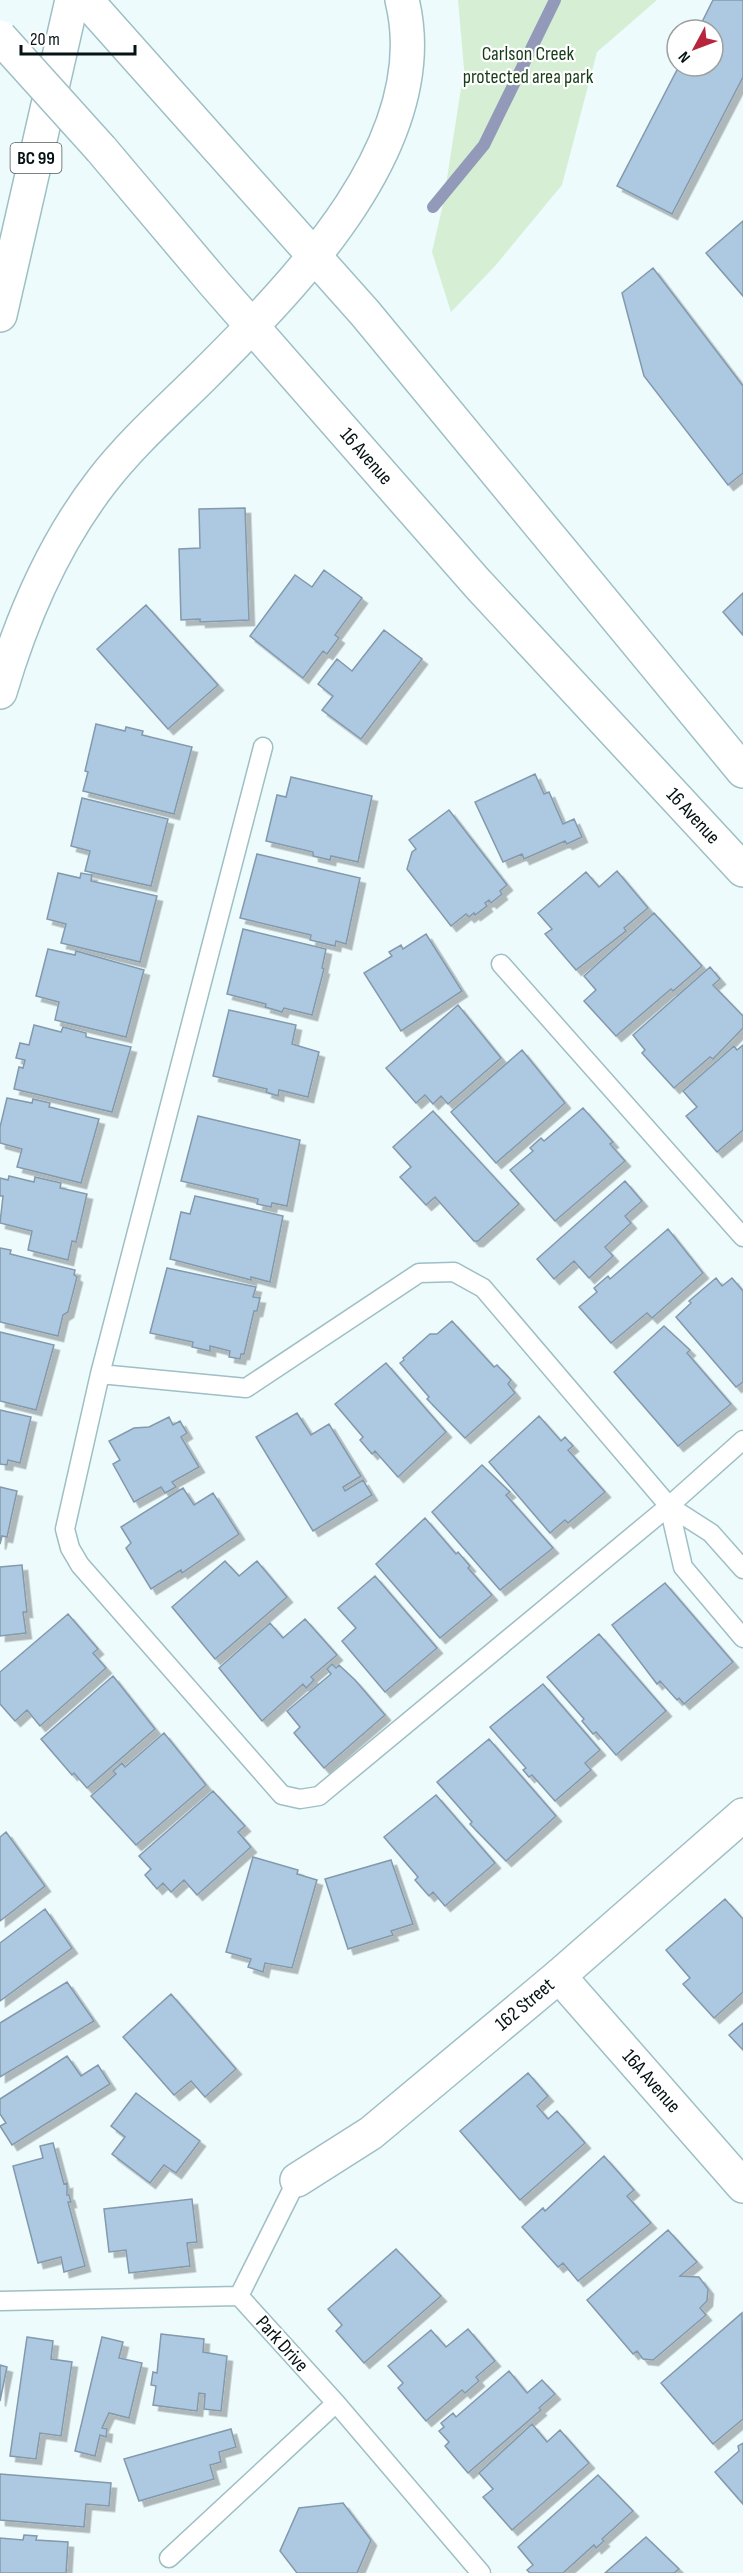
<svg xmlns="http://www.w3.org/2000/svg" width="743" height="2573" viewBox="0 0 743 2573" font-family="'Sofia Sans Condensed',sans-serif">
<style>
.green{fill:#d6efd4}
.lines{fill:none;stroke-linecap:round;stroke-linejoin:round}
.stream{stroke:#9399b8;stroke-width:12}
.building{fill:#adc9e1;stroke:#8399ac;stroke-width:1.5;filter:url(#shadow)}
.service-casing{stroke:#9ebfc5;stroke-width:21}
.minor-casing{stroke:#9ebfc5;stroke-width:36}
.secondary-casing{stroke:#9ebfc5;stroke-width:36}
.motorway-casing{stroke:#9ebfc5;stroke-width:36}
.service{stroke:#fff;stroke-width:18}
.minor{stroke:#fff;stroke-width:33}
.secondary{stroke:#fff;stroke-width:33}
.motorway{stroke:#fff;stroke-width:33}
.secondary-bridge-casing{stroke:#9ebfc5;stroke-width:36;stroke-linecap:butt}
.secondary-bridge{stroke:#fff;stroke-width:33}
.labels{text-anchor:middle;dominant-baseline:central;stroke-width:4.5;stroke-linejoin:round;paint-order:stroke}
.shield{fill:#fff;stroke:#51595a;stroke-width:1.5}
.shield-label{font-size:18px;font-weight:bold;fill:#061214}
.park-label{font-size:20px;fill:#173d18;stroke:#fff}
.street-label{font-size:20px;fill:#061214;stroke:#fff}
</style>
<defs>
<filter id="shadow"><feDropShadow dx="5.5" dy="5.5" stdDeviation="0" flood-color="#0004"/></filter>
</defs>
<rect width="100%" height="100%" fill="#edfbfd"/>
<path class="green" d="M458,0H657L597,52L562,185L495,266L451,312L432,252L443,204L464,69Z"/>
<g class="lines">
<path class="stream" d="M433,207L484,145L555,0"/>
</g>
<path class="building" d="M713,0H743V77L672,214L617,186L679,66H713V30H698Z
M743,221V296L706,253Z
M653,268L743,386V473L728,485L644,376L622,293Z
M245,508L249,620L200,622V619L181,620L179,549L200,548L199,509Z
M324,570L362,598L335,635L339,638L327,654L323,651L303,678L250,636L295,575L312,587Z
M743,593V635L723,612Z
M146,605L218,685L168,729L97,649Z
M384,630L422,659L361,739L322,710L333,696L318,684L337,659L352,671Z
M96,724L125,731L126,727L143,731L142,735L192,747L174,814L83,791L88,772L85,771Z
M535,774L544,794L549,792L563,824L574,819L582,837L567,844L565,841L524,859L522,854L503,862L475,802Z
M291,777L372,796L358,862L331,856L330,860L313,856V852L266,841L277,795L286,797Z
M82,798L168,819L151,886L85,871L90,851L71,846Z
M449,810L507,885L500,891L502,894L491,903L489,900L485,903L487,906L475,915L474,913L469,917L466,914L451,926L407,869L412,852L416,849L409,840Z
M257,854L360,878L346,944L336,941L335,946L310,940L311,935L240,918Z
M617,871L648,908L624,928L626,931L576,970L545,934L552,929L538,913L586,872L599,887Z
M58,873L80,878L81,873L92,875L91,881L157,896L140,962L61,943L66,924L47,919Z
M654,913L702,966L673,991L671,989L616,1036L584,1001L596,990L584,976Z
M243,929L326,949L322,968L324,969L312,1015L284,1008L282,1012L265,1007L266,1004L227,994Z
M426,934L462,991L401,1031L364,973L392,956L389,952L401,945L403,949Z
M48,949L75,955L76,951L144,970L126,1037L55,1020L59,1002L36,996Z
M710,967L720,979L713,985L743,1016V1028L713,1059L710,1057L674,1088L642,1053L645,1050L633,1035Z
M458,1005L501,1058L448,1104L441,1096L433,1104L425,1095L416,1103L386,1068Z
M229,1010L296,1025L292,1044L319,1052L308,1097L279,1090L278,1096L266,1092L267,1089L213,1076Z
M34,1025L61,1032L63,1027L86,1033V1037L131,1047L112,1112L14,1089L19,1067L23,1068L25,1060L16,1058L20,1043L29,1045Z
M743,1045V1130L717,1152L686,1116L697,1107L683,1091L734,1046L737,1050Z
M522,1050L565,1103L496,1163L451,1112Z
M7,1098L32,1103L33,1099L50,1103L49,1107L99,1119L81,1183L17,1167L22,1149L0,1143V1127Z
M583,1108L613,1142L610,1144L625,1161L555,1221L510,1170L533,1151L530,1148L541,1138L544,1141Z
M433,1111L519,1204L478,1241H474L435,1197L426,1205L400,1177L411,1167L393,1147Z
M198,1116L300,1140L287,1206L272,1203L271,1207L257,1204L258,1199L181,1181Z
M9,1176L34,1182L35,1177L61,1183L60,1188L87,1194L76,1242L72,1241L68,1260L28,1250L32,1231L0,1223L3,1196H0V1178L8,1180Z
M625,1181L642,1201L625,1216L631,1223L605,1247L613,1256L589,1278L574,1261L554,1279L537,1259Z
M195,1196L283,1216L270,1282L251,1277V1280L170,1259L181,1212L190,1214Z
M668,1229L703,1273L652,1318L647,1313L611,1343L579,1307L597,1292L594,1288L608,1276L610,1279Z
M0,1248L11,1250L10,1254L75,1270L74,1275L77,1277L68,1312L63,1315L58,1336L0,1322Z
M167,1268L256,1287L253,1297L260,1298L257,1311H254L244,1354H241L240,1359L229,1357L230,1351L210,1346V1351L192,1347L193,1342L150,1333Z
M716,1278L722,1286L732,1278L743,1291V1382L736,1387L676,1317L691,1303L689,1301Z
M452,1321L494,1367L497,1365L511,1380L508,1384L515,1393L465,1438L427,1399L429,1397L400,1363L404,1360L403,1358L430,1334H437Z
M664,1326L690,1350L687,1353L731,1404L678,1446L614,1372Z
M0,1332L54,1345L36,1410L0,1401Z
M386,1363L446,1432L398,1477L375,1451L372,1454L360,1440L363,1437L335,1404Z
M0,1410L31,1417L20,1463L8,1460L7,1465L0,1464Z
M297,1413L311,1435L329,1424L361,1476L343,1487L345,1491L363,1480L372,1495L313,1531L256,1437Z
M539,1416L561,1441L565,1437L573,1446L568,1450L605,1492L568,1523L565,1520L550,1533L489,1462Z
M169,1417L173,1425L180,1421L187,1433L181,1437L199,1467L172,1482L176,1487L165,1493L161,1487L134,1502L113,1464L120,1460L109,1441L134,1428L149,1427Z
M482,1465L510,1492L506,1495L553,1548L500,1590L432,1512Z
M0,1487L17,1491L7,1537L2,1536L0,1544Z
M183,1488L194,1505L213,1493L239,1534L182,1573L181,1570L151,1589L126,1548L131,1543L121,1527Z
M425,1518L456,1554L458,1552L470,1566L468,1568L492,1595L440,1638L376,1564Z
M225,1561L239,1576L257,1561L287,1597L215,1659L172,1607Z
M22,1565L27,1612H23L26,1633L0,1636V1567Z
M375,1576L437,1648L385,1692L342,1641L356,1628L338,1608Z
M665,1583L733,1662L684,1704L679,1698L677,1700L660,1681L657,1684L612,1625Z
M68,1614L98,1649L93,1653L106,1668L40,1726L27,1710L15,1721L0,1704V1672Z
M305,1619L337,1655L311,1677L314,1680L306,1688L303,1684L262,1721L219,1668L270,1623L283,1638Z
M599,1634L666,1711L616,1755L596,1732L593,1734L582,1721L584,1719L547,1677Z
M332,1664L336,1668L339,1665L355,1680L385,1715L324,1768L294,1733L300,1727L287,1711L331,1674L327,1669Z
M113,1676L155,1729L87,1788L74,1773L72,1775L41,1739Z
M543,1684L600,1750L585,1763L591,1770L555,1801L532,1775L529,1777L523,1770L526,1768L490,1727Z
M164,1733L206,1785L136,1845L91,1796L116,1774L113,1771L122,1763L125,1767Z
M489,1739L556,1816L506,1861L470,1824L472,1822L437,1782Z
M213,1791L245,1826L238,1832L251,1847L197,1895L184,1880L171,1892L163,1883L157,1889L145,1875L151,1869L139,1856Z
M436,1795L495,1863L445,1906L433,1892L429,1896L415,1880L418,1877L384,1837Z
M6,1832L45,1886L0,1921V1837Z
M253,1857L298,1870L297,1874L317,1880L292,1968L265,1963L263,1972L248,1967L251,1959L226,1952Z
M391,1860L413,1924L391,1931L393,1935L348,1949L325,1879Z
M725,1899L743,1919V1992L714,2018L683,1984L690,1978L666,1950Z
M45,1909L72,1948L0,2001V1943Z
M67,1982L94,2021L0,2077V2023Z
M171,1994L236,2069L205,2097L191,2081L174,2095L123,2037Z
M743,2023V2050L729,2035Z
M67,2056L81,2076L98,2065L110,2084L12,2145L0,2126L6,2123L0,2114V2099Z
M528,2073L548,2096L537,2106L548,2119L557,2111L585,2143L520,2200L460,2131Z
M136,2093L200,2141L176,2173L164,2165L150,2183L112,2154L125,2137L111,2126Z
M53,2143L64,2184L67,2183V2195H69L71,2202H68L85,2266L64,2272L61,2257L38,2263L13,2166L43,2158L40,2146Z
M604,2156L634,2190L627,2196L651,2223L578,2281L563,2263L558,2267L522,2227L543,2208L545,2211Z
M192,2199L197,2242L187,2243L190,2266L129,2273L126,2250L109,2252L104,2209Z
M668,2230L697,2262L680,2276L699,2277L708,2289L707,2301L700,2308L706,2315L653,2360L643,2359L637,2351L633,2354L587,2300Z
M396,2249L441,2296L364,2363L336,2331L342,2325L328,2309Z
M742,2313L743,2419L713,2444L661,2383Z
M468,2329L495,2361L476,2377L479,2381L465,2393L462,2390L426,2421L398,2388L403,2383L388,2366L431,2330L446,2347Z
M161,2334L204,2339L203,2352L227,2356L221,2411L204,2409L205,2394L199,2393L197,2411L153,2405L156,2386L151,2385L153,2372L157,2373Z
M27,2337L53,2341L51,2359L72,2362L61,2436L40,2433L36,2459L10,2456Z
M102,2337L123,2342L119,2358L142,2363L129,2418L109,2413L102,2428L107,2429L106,2437L100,2435L95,2456L75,2451Z
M0,2365L7,2367L0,2401Z
M509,2371L527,2393L542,2380L555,2394L539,2408L541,2410L468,2473L445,2446L449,2442L439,2431L444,2427L441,2423L453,2413L456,2417Z
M532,2424L547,2442L560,2430L589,2463L512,2530L483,2497L493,2489L479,2473Z
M231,2429L236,2447L219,2452L221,2462L210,2465L214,2479L139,2501L124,2459Z
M743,2443V2504L715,2472L739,2451L738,2446Z
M0,2474L111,2483L109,2506L86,2504L84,2527L0,2520Z
M598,2475L633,2511L602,2539L604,2541L596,2548L594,2545L563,2573H530L527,2570L533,2565L518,2547Z
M343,2503L371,2540L357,2573H297L280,2551L299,2508Z
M24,2535L37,2536L36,2540L68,2542L66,2573H0V2538L23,2540Z
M646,2537L679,2569L674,2573H605Z"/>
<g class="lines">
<g class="service-casing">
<path id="service" d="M263,747L100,1374L65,1529L70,1548L80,1565L282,1795L300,1799L319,1796L669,1506L743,1440
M501,964L743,1237
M100,1374L246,1388L419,1273L454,1272L483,1288L669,1506L711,1533L743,1569
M669,1506L683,1567L743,1638
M239,2296L297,2180
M0,2301L239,2296L336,2403L481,2573
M169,2558L336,2403"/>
</g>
<g class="minor-casing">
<g id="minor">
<path id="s1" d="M559,1976L743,2186"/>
<path id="s2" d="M297,2180L371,2133L559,1976L743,1815"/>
</g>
</g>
<g class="secondary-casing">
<g id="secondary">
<path d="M86,0L365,313L743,771"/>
<path id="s3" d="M101,149L215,284L477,583L743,870"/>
</g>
</g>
<g class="motorway-casing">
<path id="motorway" d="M0,315L72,0
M0,692C22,617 54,543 102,481C133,441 170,409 206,373C296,283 437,141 402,0"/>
</g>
<use href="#service" class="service"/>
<use href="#minor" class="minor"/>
<use href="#secondary" class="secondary"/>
<use href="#motorway" class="motorway"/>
<g class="secondary-bridge-casing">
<path id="secondary-bridge" d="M0,37L101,149"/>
</g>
<use href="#secondary-bridge" class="secondary-bridge"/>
</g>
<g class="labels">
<rect class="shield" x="10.5" y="143" width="51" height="30" rx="4.5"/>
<g class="shield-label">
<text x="36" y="158">BC 99</text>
</g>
<g class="park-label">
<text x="528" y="54">Carlson Creek<tspan x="528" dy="23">protected area park</tspan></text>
</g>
<g class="street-label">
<text stroke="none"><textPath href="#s3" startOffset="406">16 Avenue</textPath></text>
<text stroke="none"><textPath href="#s3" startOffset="892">16 Avenue</textPath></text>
<text stroke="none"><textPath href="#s2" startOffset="288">162 Street</textPath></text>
<text stroke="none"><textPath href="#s1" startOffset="140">16A Avenue</textPath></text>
<text transform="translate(282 2344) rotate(48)">Park Drive</text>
</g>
</g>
<g transform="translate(695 48) rotate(229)"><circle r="28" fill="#ffffff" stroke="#9ba0a1" stroke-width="1.5"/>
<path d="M0-4.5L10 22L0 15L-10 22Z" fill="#b6243e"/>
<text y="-9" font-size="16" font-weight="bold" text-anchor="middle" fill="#061214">N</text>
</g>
<path d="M21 45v9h114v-9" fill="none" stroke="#061214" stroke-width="3"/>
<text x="30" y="45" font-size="18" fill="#061214" stroke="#ffffff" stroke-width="4.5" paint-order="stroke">20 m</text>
</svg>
